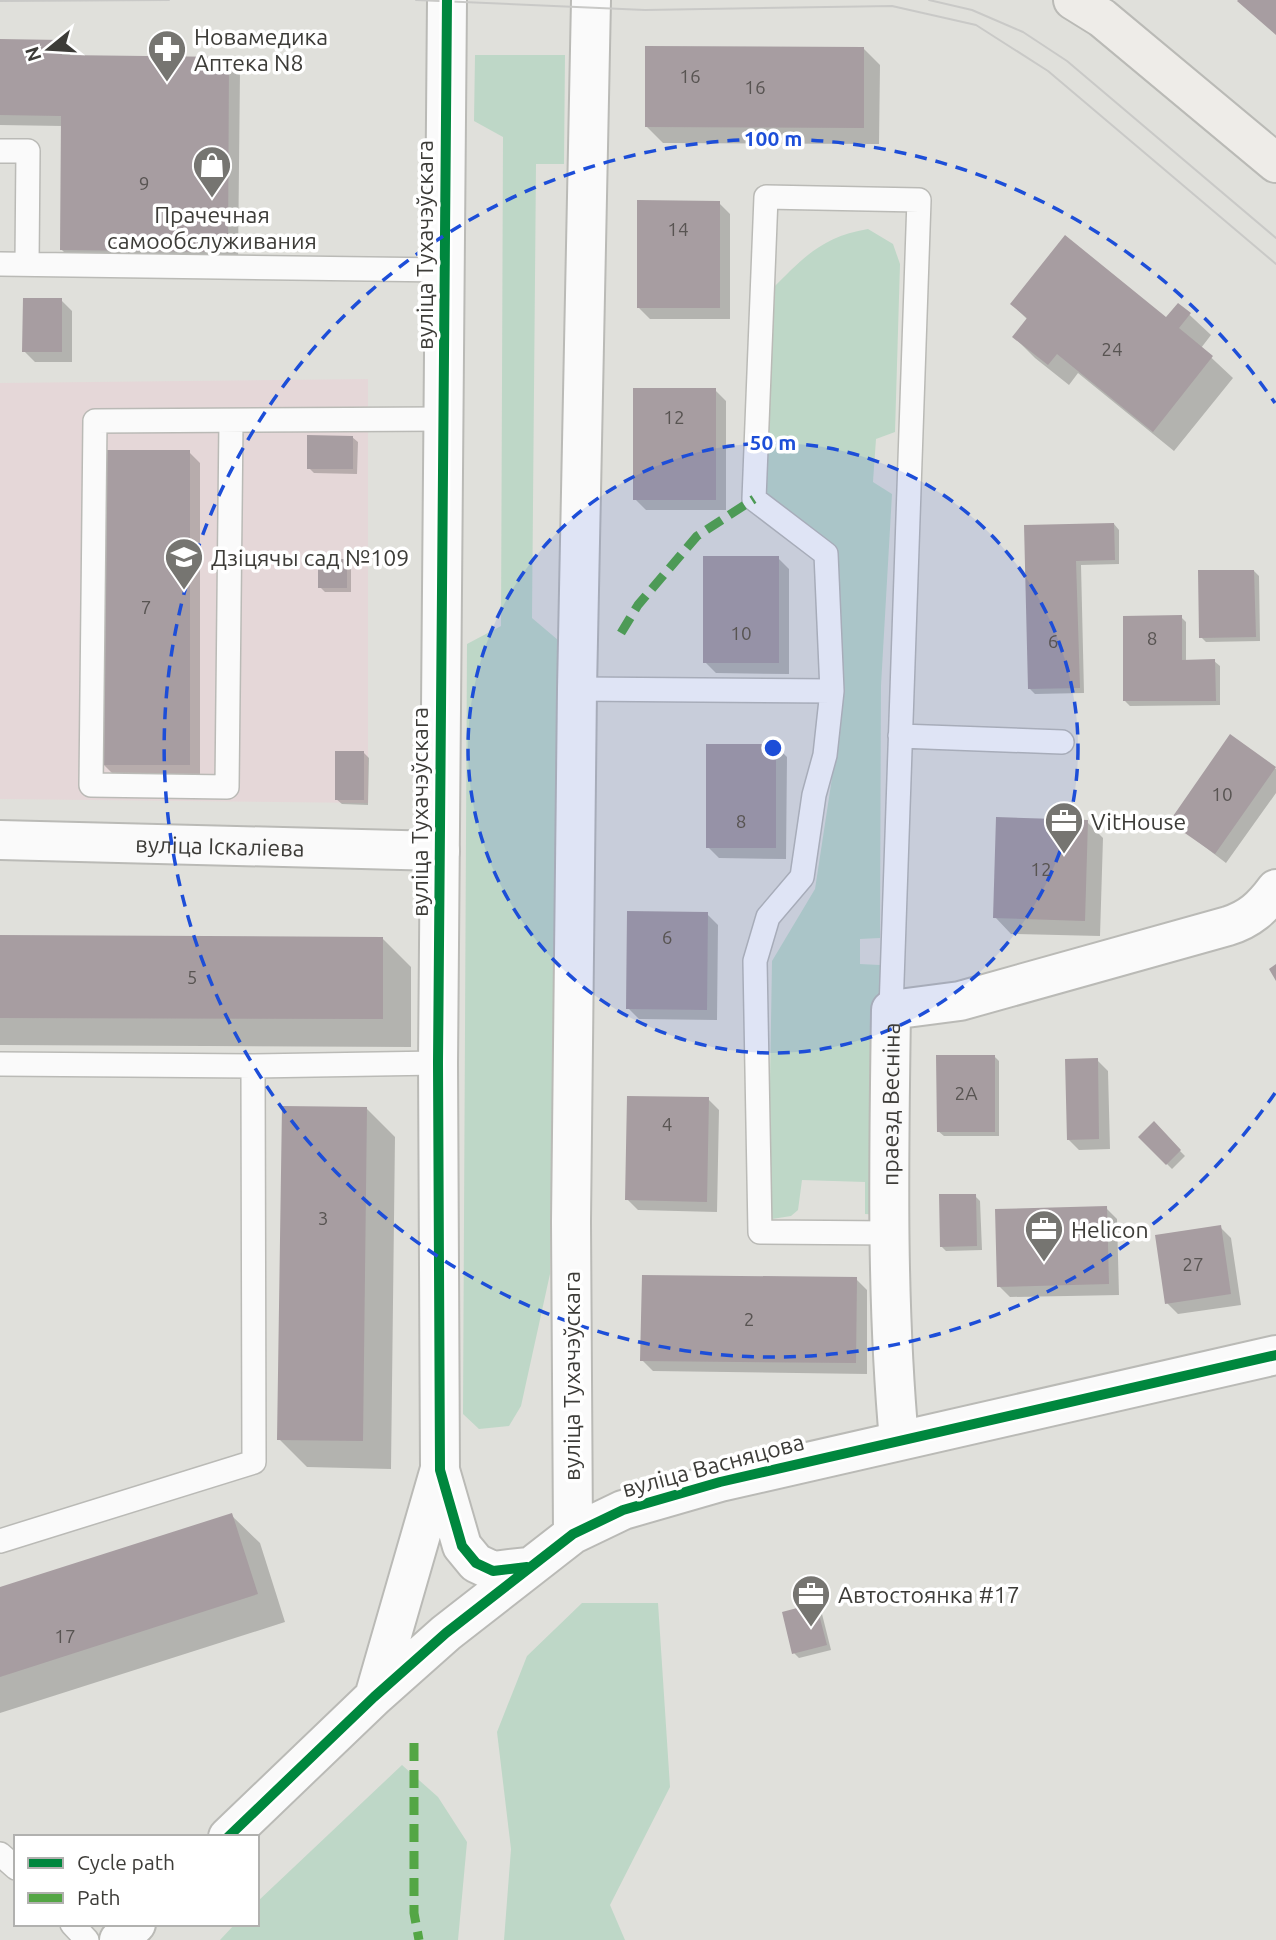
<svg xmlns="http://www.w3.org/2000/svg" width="1276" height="1940" viewBox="0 0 1276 1940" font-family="Ubuntu,sans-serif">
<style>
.education{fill:#e5d7d8}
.green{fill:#bed7c7}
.shadow{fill:#0003}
.building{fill:#a79da1}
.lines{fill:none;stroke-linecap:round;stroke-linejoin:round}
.service-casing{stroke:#babab6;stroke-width:26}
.minor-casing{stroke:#babab6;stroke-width:42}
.tertiary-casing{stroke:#babab6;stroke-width:42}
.secondary-casing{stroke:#babab6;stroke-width:42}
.service{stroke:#fafafa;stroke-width:23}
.minor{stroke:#fafafa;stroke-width:38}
.tertiary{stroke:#fafafa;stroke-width:38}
.secondary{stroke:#eeece8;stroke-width:38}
.tram{stroke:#c9c9c7;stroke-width:2}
.quiet{stroke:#54a645;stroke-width:9;stroke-dasharray:18 9;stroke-linecap:butt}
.cycleway-casing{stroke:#fff;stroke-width:15}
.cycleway{stroke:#00873e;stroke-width:10}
.ring{fill:none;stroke:#1d4ed8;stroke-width:3.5;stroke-dasharray:12 9}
.labels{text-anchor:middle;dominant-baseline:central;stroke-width:7;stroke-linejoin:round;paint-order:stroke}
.number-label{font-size:19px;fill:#585452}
.poi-label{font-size:23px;fill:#3d3c38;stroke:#fff;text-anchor:start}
.street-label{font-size:23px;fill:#3d3c38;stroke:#fff}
.centre{fill:#1d4ed8;stroke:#fff;stroke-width:3.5}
.ring-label{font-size:21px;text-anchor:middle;font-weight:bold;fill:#1d4ed8;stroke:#fff;stroke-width:7;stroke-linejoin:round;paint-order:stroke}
</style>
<rect width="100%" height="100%" fill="#e0e0db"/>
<path class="education" d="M368,379V803L0,799V383Z"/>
<path class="green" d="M475,55H565L564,164H536L532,618L558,640L550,1274L521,1406L509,1426L479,1429L463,1414L467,644L501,626L503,137L474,121Z
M868,229L893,244L900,264L895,432L876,439L873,482L892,494L881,686L880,938L860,939V964L880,965V1215L865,1214V1182L802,1180L798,1210L791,1216L772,1219L768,1203L772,961L815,889L841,719L835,553L763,495L771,290C803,258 821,237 868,229Z
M582,1603H658L670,1787L610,1905L625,1940H504L511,1849L497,1732L527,1656Z
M402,1765L438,1797L467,1842L458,1940H220L235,1924H257V1902Z"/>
<path class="shadow" d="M0,41L61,42L72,57L229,59L240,70L238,262L72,260L61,249L63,126L0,125Z
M863,48L880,65L879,144L663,143L647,127Z
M719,203L730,214V319H650L639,308Z
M61,300L72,311V362H35L24,351Z
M1012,304L1166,319L1179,305L1211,335L1201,348L1233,378L1174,451L1078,373L1069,385L1035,358L1014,337L1028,320Z
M715,390L726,401V510H646L635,499Z
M352,437L358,442L357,474L314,473L309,468Z
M189,452L200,463V775H114L103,764Z
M1114,524L1119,530V564L1081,565L1084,693L1035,694L1030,689L1026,526Z
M778,558L789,569V674L716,673L705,662Z
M346,561L351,566V592H325L320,587Z
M1254,571L1259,576L1260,641L1206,642L1201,637Z
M1181,617L1186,622V661H1214L1220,666V705L1130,706L1125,701Z
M1231,737L1276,769V793L1226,863L1171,821Z
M776,746L787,757L786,859L719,858L708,847Z
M364,753L369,758L368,805L342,804L336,799Z
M1087,822L1103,838L1100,936L1011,934L995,917Z
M707,914L718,925L717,1020L639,1019L628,1008Z
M0,937L383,939L411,967V1047L0,1045Z
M994,1056L999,1061V1136H944L938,1131Z
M1097,1060L1108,1071L1110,1149L1079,1150L1068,1139Z
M708,1099L719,1110L717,1212L638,1210L627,1199Z
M367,1109L395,1137L391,1469L307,1467L279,1439Z
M1153,1124L1185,1156L1172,1169L1140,1137Z
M975,1196L980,1201L982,1250L946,1251L941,1246Z
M1106,1208L1117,1219L1119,1295L1010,1297L999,1286Z
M1220,1227L1231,1238L1241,1305L1178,1314L1167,1303Z
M856,1279L867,1290V1374L653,1371L642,1360Z
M231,1515L260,1543L285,1622L0,1713V1589Z
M815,1605L821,1610L831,1650L799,1658L794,1653Z"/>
<path class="building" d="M1238,0H1276V35L1237,1Z
M0,39L62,40V55L229,57L228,252L60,250L61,116L0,115Z
M645,46L864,47V128L645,127Z
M637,200L720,201V308H637Z
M1065,235L1166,317L1178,303L1191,313L1179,328L1213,356L1153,432L1057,354L1048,365L1012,337L1027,318L1010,304Z
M23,298H62V352H22Z
M633,388H716V500H633Z
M307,435L353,436V469H307Z
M101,450H190V765H101Z
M1114,523L1115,560L1076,561L1080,688L1028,689L1024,525Z
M703,556H779V663H703Z
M318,559H347V588H318Z
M1198,570H1254L1256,637L1199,638Z
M1182,615V660L1215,659L1216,701H1123V616Z
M1230,734L1276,767L1215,854L1169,822Z
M706,744H776V848H706Z
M335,751H364V800H335Z
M996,817L1088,820L1085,921L993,918Z
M627,911L708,912L707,1010L626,1009Z
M0,935L383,937V1019L0,1018Z
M1276,964V981L1269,969Z
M936,1055H995V1132H937Z
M1098,1058L1099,1139L1067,1140L1065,1059Z
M627,1096L709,1097L707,1202L625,1200Z
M282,1106L367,1107L363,1441L277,1440Z
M1154,1121L1181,1150L1166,1165L1138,1137Z
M939,1194H976L977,1246L940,1247Z
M1107,1206L1109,1284L997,1287L995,1209Z
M1221,1225L1231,1294L1165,1304L1155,1235Z
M642,1275L857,1277L856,1363L640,1361Z
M232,1513L258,1594L0,1677V1587Z
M816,1603L827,1645L792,1654L782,1612Z"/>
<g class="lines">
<g class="service-casing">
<path id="service" d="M0,151H28L27,264
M0,264L445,270
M231,421L227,787L91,785L95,421L443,419
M577,689L832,691L826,554L754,499L766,197L919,200L891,1010
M832,691L825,755L814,795L802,877L768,917L755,961L760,1232L891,1233
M900,736L1062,742
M0,1064L253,1066L438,1063
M0,1541L254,1462L253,1066
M0,1854L16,1868
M72,1924L87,1940"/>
</g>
<g class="minor-casing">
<g id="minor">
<path id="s1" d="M0,840L440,851"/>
<path id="s2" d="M899,1440C886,1298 889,1153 891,1010L960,1001L1228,926C1250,919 1262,908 1276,889"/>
</g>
</g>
<g class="tertiary-casing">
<path id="tertiary" d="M447,0L438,1063L440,1470L462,1546L476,1563L493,1571L527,1567
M573,1534L571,1222L577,689L591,0
M374,1697L439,1472
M228,1837L374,1697L446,1633L573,1534L623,1510L720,1482L1276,1355
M119,1940L136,1924"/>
</g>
<g class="secondary-casing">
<path id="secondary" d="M1073,0L1102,18L1276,163"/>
</g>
<use href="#service" class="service"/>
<use href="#minor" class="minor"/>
<use href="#tertiary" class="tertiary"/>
<use href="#secondary" class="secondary"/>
<path class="tram" d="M416,0L645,10L892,6L976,25L1048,71L1276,264
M929,0L972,10L1023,32L1067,61L1276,238
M0,1L169,0"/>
<path class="quiet" d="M621,633L638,605L697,536L754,499
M414,1743V1913L419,1940"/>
<g class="cycleway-casing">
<path id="cycleway" d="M447,0L438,1063L440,1470L462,1546L476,1563L493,1571L527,1567
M228,1837L374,1697L446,1633L573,1534L623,1510L720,1482L1276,1355"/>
</g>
<use href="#cycleway" class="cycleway"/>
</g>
<circle cx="773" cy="748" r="305" fill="#1d4ed8" fill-opacity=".12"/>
<g class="ring">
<circle cx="773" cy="748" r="305"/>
<path d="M1275 1093A609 609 0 1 1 1275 403"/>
</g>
<defs>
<g id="pharmacy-pin" transform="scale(2.0125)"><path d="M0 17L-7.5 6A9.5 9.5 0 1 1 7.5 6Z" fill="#767571" stroke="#fff"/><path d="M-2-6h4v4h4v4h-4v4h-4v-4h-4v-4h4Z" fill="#fff"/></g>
<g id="shop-pin" transform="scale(2.0125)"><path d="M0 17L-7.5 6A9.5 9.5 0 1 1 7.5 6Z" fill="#767571" stroke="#fff"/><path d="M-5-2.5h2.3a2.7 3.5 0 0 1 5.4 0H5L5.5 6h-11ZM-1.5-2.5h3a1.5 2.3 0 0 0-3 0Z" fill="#fff"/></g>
<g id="school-pin" transform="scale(2.0125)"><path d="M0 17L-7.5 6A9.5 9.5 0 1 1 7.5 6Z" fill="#767571" stroke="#fff"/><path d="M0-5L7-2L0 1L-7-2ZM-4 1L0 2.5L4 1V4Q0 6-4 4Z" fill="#fff"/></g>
<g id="office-pin" transform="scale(2.0125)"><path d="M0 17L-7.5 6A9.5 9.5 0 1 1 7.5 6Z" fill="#767571" stroke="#fff"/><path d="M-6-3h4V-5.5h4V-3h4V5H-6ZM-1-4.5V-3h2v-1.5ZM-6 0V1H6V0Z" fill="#fff"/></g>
</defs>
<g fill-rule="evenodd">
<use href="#pharmacy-pin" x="167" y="49"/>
<use href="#shop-pin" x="212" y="165"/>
<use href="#school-pin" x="184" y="557"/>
<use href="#office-pin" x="1064" y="821"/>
<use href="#office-pin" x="1044" y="1229"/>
<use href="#office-pin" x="811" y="1594"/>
</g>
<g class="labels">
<g class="number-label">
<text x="690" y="76">16</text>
<text x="755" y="87">16</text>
<text x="144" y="183">9</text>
<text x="678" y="229">14</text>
<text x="1112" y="349">24</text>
<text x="674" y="417">12</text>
<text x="146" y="607">7</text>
<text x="741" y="633">10</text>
<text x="1152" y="638">8</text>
<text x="1053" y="641">6</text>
<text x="1222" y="794">10</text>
<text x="741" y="821">8</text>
<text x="1041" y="869">12</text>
<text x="667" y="937">6</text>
<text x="192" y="977">5</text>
<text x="966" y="1093">2А</text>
<text x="667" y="1124">4</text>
<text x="323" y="1218">3</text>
<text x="1193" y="1264">27</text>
<text x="749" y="1319">2</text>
<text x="65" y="1636">17</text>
</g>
<g class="poi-label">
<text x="194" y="36">Новамедика<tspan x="194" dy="26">Аптека N8</tspan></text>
<text x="212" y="214" text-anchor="middle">Прачечная<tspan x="212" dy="26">самообслуживания</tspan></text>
<text x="211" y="557">Дзіцячы сад №109</text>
<text x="1091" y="821">VitHouse</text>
<text x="1071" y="1229">Helicon</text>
<text x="838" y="1594">Автостоянка #17</text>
</g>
<g class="street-label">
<text transform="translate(424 245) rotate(-90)">вуліца Тухачэўскага</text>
<text transform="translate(419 812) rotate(-90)">вуліца Тухачэўскага</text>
<text stroke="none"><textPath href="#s1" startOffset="220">вуліца Іскаліева</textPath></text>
<text stroke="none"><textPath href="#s2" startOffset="336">праезд Весніна</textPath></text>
<text transform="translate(571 1376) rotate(-90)">вуліца Тухачэўскага</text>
<text transform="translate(713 1465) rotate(-15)">вуліца Васняцова</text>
</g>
</g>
<circle cx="773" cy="748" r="10" class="centre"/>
<g class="ring-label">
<text x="773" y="146">100 m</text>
<text x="773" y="450">50 m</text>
</g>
<rect x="14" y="1835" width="245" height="91" fill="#ffffff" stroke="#b1b1af" stroke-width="2"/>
<rect x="28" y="1858" width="35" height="10" fill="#00873e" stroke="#b1b1af" stroke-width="2"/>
<text x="77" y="1870" font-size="21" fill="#3d3c38">Cycle path</text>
<rect x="28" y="1893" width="35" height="10" fill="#54a645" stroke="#b1b1af" stroke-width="2"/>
<text x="77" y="1905" font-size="21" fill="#3d3c38">Path</text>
<g transform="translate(49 49) rotate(252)" stroke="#ffffff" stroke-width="5" paint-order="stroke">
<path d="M0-5L12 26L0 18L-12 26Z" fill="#3d3c38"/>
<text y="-10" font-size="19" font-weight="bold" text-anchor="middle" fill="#3d3c38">N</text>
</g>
</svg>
